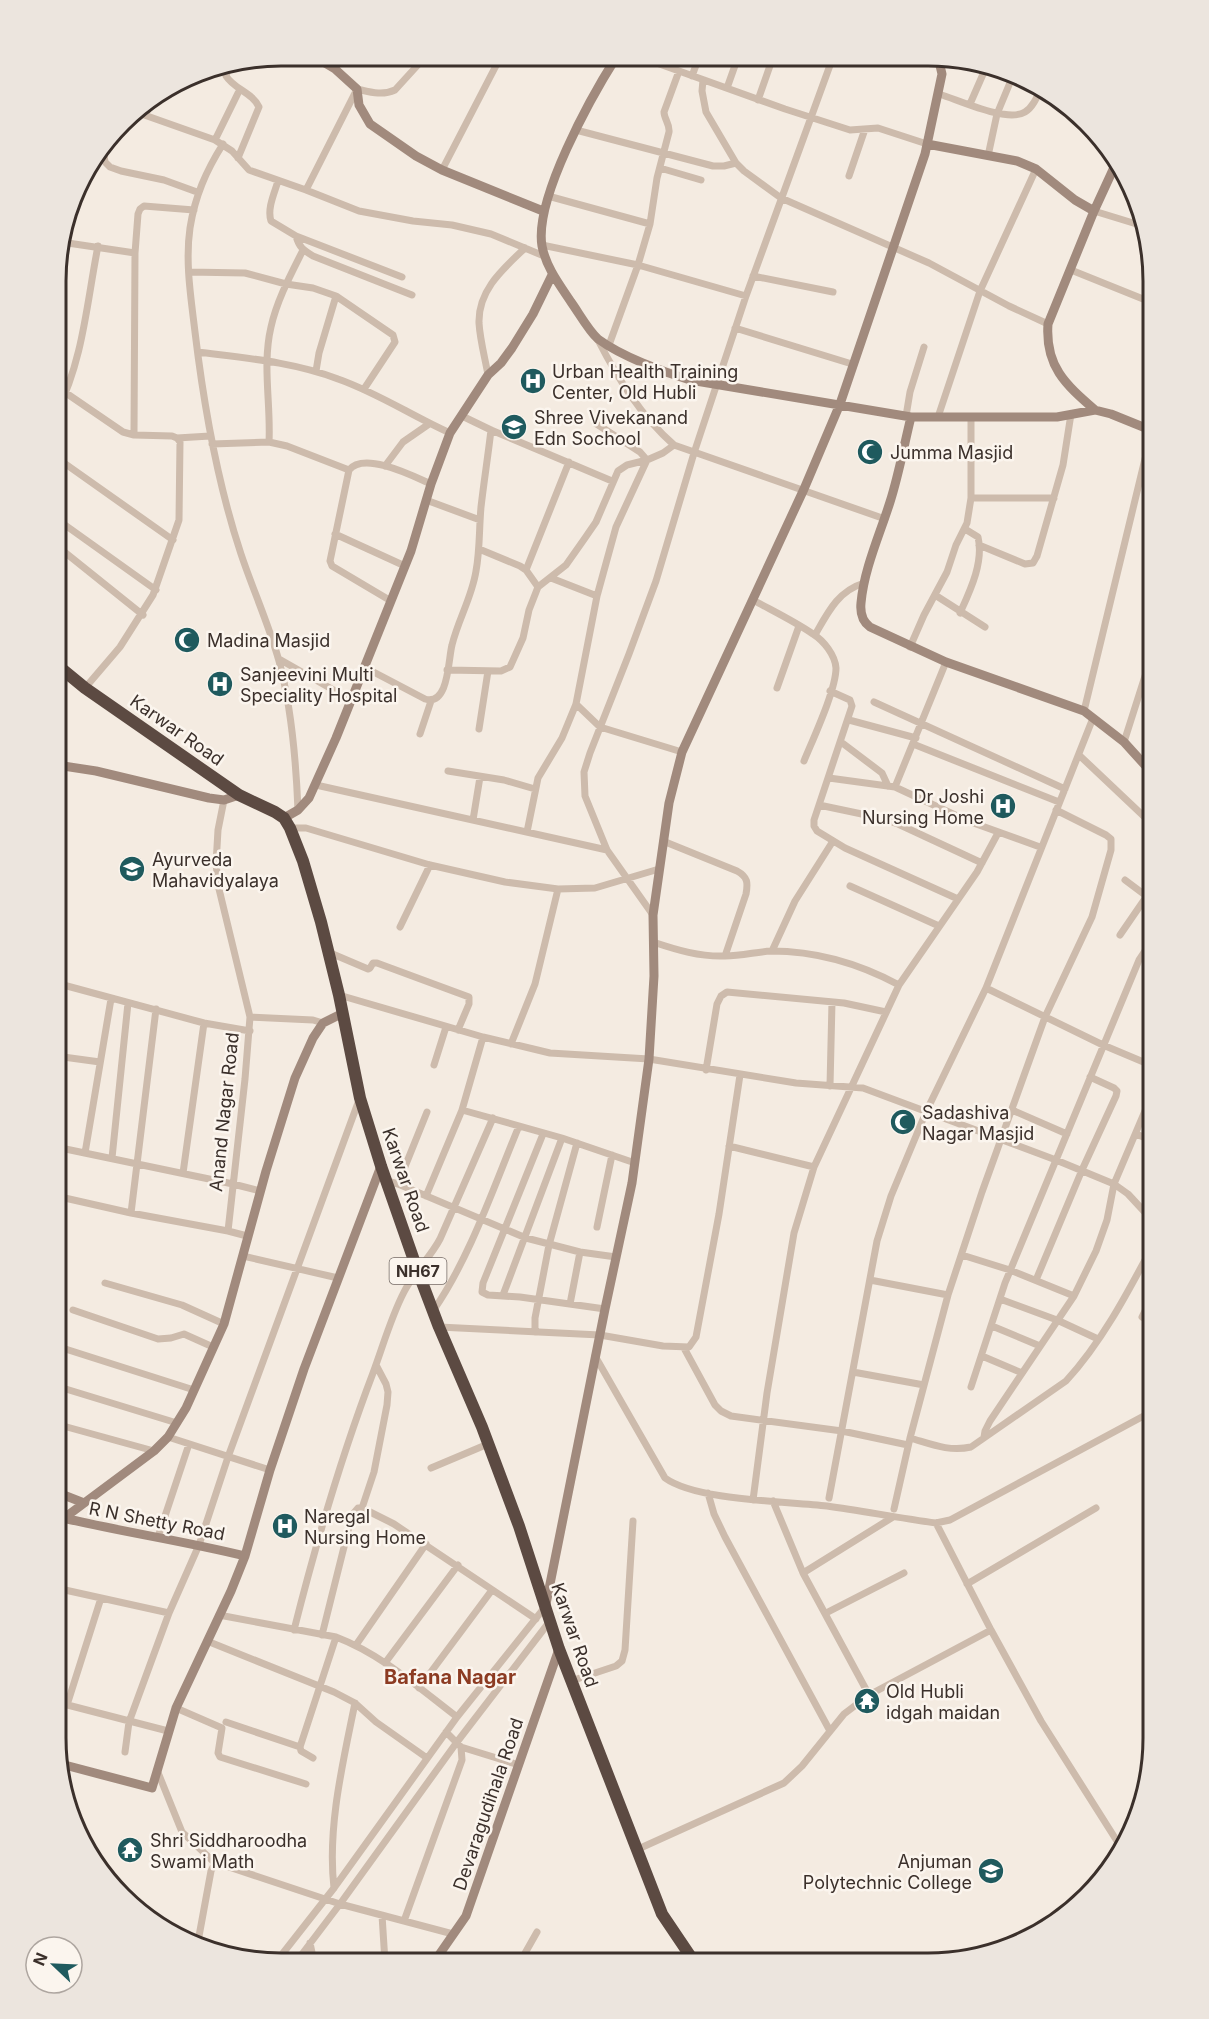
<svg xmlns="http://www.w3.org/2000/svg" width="1209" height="2019" viewBox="0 0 1209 2019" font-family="Inter,sans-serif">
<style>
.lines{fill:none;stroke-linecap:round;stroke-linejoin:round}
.street{stroke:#cdbbac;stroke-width:7}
.secondary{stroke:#a18a7d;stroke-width:9}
.highway{stroke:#5c4a42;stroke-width:12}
.labels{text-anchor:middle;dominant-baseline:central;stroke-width:5;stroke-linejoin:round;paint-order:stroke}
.shield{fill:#fbf5ee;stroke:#756b66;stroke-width:1.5}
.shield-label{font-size:16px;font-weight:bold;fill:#3b302b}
.poi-label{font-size:18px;fill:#3b302b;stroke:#fbf5ee;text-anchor:start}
.street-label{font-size:18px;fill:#3b302b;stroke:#fbf5ee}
.neighbourhood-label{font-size:20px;font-weight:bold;fill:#8c3b22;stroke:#fbf5ee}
.rim{fill:none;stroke:#3b302b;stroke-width:3}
</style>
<rect width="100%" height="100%" fill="#f4ebe1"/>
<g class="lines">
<path class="street" d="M640,57L785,109L850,130L878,128L927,144
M229,66L226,76C234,89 253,93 259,107L238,158
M335,69L344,56
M692,76L699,57
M703,80L702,91L706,112L736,163L744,171L781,198L929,263L1009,306L1048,324
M727,88L738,57
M939,94C959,100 1007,123 1025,112C1033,107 1037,97 1041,88
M758,100L773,57
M970,104L987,65
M133,111L215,140L232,151L249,170L306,190L359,211L413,221L452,225L491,234L544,256
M145,115L154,98
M576,130L713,166H724L736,163
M215,140L240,89
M223,144C206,171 195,196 190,228C185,262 191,298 195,332C204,407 217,482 241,554C253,590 269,625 279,661C292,709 296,760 298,810
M103,149L105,162L110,167L121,171L164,180L197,192
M988,156L997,114L1014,73
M660,168L701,180
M442,170L501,56
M849,176L865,129
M278,181C274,194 267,209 271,221L296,236L402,277
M306,190L357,89C370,92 382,96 395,90L426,56
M548,196L650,224
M1094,211L1143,226
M296,236C299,247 303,250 313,256L412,295
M61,242L135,253
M542,245L638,265L746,296
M1071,270L1153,303
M189,272L245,273L286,284L313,288L336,296L393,335L395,342L364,389
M753,276L833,292
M735,328L852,364
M598,340C618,379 641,416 674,445L885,519
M609,345L638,265L650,224L657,178L669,132C670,124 664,119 664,112L679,71
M198,352C245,358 294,362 338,379C378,393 412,416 450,433
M316,371L319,353L336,296
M488,375C485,358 480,340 479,323C478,290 503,269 525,248
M66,393L123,432L134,435L172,436L177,438L180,442L179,520L153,595L120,647L85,688
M57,411C83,361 87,301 98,246
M462,416L491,430L612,481
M906,416L910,392L924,347
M938,417L980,291L1036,169
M134,435L135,253L138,214L140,209L144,206L194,210
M177,438L210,436
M269,442C271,404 262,365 271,327C277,300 291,274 303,250
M212,444L269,442L287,446L349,470
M57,458L173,540
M385,466L403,442L429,424
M971,498H1054
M426,500L480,520
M65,525L156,590
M335,534L405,566
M979,545L1025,564L1033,563L1037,556L1063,465L1071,414
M57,546L143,615
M479,549L520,566L526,570L538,587
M526,570L569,462
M551,578L597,596
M935,595L985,627
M753,600C773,611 794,621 813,634C824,641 835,655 836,668C836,690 813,739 804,761
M391,601L332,566L330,561L349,470C364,451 413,476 431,484
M960,613C970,591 984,562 978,537L965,529
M815,635C828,612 838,591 864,583
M910,647L924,615L947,572L956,545L967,523L971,498V417
M279,659L351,700
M364,667L425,699C449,706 448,660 452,645C458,620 472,597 476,571C480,550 479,529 481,507C484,481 488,456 491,430
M447,670L501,671L510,667L523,638L529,610L538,587L566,565L585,538L596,522L618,471L627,465L647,460L663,453L674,445
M777,688L799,626
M830,691L850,700L852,706L814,820V826L817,831L845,848L958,899
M874,702L1065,789
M576,704L600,727L682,752
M1084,711L1152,430
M849,720L916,738
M479,729L488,671
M420,734L431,701
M841,742L882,773L888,786
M1124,742L1153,651
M913,744L1059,802
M1079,755L1153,825
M448,771L504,780L535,789
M829,778L895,787L968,821L1040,847
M316,785L607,850
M895,787L946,662
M224,800L218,830L216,864L219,889L250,1017L245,1079L228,1231L247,1236
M819,805L876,817L898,824L982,863
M473,820L480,777
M290,828H306L430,865L505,882L558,889L595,888L659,869
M527,832L538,778L562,738L576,704L597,596L616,527L647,460L640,452L595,423
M663,841L737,871C748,877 748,883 746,894L725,956
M1125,880L1153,901
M850,886L939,926
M653,915L607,850L585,796L584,772L590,753L629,654L656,581L694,453L746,296L833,57
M400,927L430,865
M1120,935L1153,887
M653,942C677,950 700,957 725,956C741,956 756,952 771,951C816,951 860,964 899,985
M772,951L795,901L833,841
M328,952L368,969L370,968L373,963H377L469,997V1004L458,1030
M56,983L204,1023L250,1031
M986,988L1103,1045L1153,1066
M339,995L483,1037L550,1053L649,1059L796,1083L863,1088L1056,1160L1114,1184L1128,1194L1153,1221
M250,1017L313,1020L323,1023
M511,1044L535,984L558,889
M56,1056L100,1062
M434,1065L446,1027
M706,1070L717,1004L721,996L727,992L844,1003L886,1012
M830,1086L832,1002
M462,1110L562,1138L635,1163
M1012,1110L1067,1134
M543,1134L483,1283L482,1292L488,1295L520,1297L605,1309
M1136,1134L1153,1141
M729,1146L814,1167
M56,1147L233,1184L260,1191
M85,1153L111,999
M112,1158L128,1003
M183,1173L204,1023
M387,1181L398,1184L526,1238L580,1252L616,1257
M398,1184L427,1112
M56,1196L131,1213L228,1231
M426,1196L462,1110L483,1037
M131,1213L156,1009
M597,1227L612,1155
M962,1255L1010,1270L1074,1296
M243,1256L338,1278
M870,1280L948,1295
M1036,1280L1082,1170L1116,1096L1117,1091L1114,1088L1090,1077
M105,1283L182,1305L224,1324
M503,1295L562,1138
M1000,1299L1057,1320L1098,1339
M570,1304L580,1252
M73,1310L158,1339L171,1338L184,1334L213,1347
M433,1311C470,1258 494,1186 519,1126
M1142,1317L1153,1295
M992,1326L1040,1346
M439,1327L600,1335L663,1346L689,1347L696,1337L719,1214L740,1075
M535,1332V1318L549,1245L577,1143
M56,1346L194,1390
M684,1348L715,1405L721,1411L731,1416L842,1431L908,1445
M595,1356L665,1478C697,1501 786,1501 827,1506C863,1511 899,1518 936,1523L950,1520L1153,1411
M982,1356L1022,1373
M853,1372L924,1385
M56,1386L177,1423
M971,1387L1005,1283L1139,960L1153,939
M56,1424L154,1451
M168,1437L270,1470
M984,1437L985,1431L990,1421L1074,1296L1096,1251L1107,1220L1114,1184L1153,1092
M910,1438C931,1444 949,1452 971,1447L1066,1381C1102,1342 1128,1292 1153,1245
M431,1468L488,1444
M708,1493L714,1514L725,1537L830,1731
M829,1498L877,1241L891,1196L926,1112L986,988L1093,718
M753,1500L767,1393L794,1233L814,1167L899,985L977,872L998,833
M773,1501L803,1573L869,1695
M362,1508L374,1472L387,1405L388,1392L386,1384L376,1365
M894,1509L910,1438L948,1295L982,1192L1045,1017L1092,917L1111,850V839L1106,835L1056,810
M936,1523L991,1630L1041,1721L1122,1849
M158,1537L189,1444
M803,1573L893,1517
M967,1584L1096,1508
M56,1588L169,1613
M826,1613L904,1573
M219,1615L336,1637C381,1654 419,1688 457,1717
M294,1630C316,1543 341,1457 373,1373C383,1346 391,1317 404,1292C414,1272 430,1258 440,1239L493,1118
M322,1635L352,1515L358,1508H362L394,1524L536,1619
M207,1641L334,1692L355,1703L376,1722L427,1758
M356,1645L426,1544
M385,1663L458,1565
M571,1681L616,1666L622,1661L625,1650L633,1521
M419,1688L492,1590
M56,1702L168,1731
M67,1705L101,1598
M176,1708L222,1728L218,1753L220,1757L306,1784
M226,1722L300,1747
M461,1747L519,1765
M125,1752L129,1722L169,1613L199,1545L228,1457L359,1100
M313,1758L301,1751L300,1747L336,1637
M157,1770L182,1832L216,1864
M636,1850L784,1783L802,1766L844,1714L869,1695L991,1630
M334,1888C327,1828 343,1762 355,1703
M382,1915L385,1962
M404,1921L462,1760L461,1747L446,1732
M310,1943L314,1962
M197,1947L211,1871L213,1867L220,1864L340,1904L453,1934
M276,1962L334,1888L457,1717L545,1607
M296,1962L340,1904L457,1742L550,1621
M520,1962L537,1932"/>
<path class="secondary" d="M313,56L335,69L357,89L359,105L370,124L416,156L442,170L543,211
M617,56C591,97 534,199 542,246C546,267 559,284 571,302C579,313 588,330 598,339C621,356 663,372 690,380L911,417H1057L1095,410L1111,414L1153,431
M927,144L1017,161L1036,169L1075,200L1094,211
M1095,410C1065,384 1045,366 1048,324L1094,211L1117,161
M911,417C904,445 899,474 890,502C880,534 864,569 861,603C860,613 862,621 870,627L946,662L1084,711L1124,742L1153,774
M57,765L96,771L209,798L224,800L239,795
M284,818L298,810L309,798L336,738L411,551L431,484L450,433L488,375L501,363L512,348L533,314L552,275
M56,1492L84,1503
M63,1518C123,1532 184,1541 245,1556
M56,1524L154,1451L168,1437L186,1408L224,1324L266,1171L295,1078L313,1038L323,1023L343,1013
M546,1604L605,1309L632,1183L649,1059L654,976L653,915L669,803L682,752L804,489L840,404L925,154L942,74L938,57
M61,1764L152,1788L176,1708L231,1591L245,1556L270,1470L304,1369L381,1166
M434,1962L466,1916L559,1649"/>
<path class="highway" d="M57,665L85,688L239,795L275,812L284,818L290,828L303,861L321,922L339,995L360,1098L381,1166L417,1269L439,1327L482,1427L519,1526L559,1649L662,1914L695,1963"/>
</g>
<defs>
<g id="hospital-disc" transform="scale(1.35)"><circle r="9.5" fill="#1f5a5e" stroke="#fbf5ee"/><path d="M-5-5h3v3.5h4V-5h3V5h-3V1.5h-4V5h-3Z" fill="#fff"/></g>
<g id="school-disc" transform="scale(1.35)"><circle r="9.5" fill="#1f5a5e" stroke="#fbf5ee"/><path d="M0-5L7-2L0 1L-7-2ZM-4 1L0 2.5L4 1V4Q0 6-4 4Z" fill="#fff"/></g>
<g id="mosque-disc" transform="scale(1.35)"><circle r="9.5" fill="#1f5a5e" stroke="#fbf5ee"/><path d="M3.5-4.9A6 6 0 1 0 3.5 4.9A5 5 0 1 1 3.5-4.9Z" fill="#fff"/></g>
<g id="university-disc" transform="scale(1.35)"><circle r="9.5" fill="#1f5a5e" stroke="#fbf5ee"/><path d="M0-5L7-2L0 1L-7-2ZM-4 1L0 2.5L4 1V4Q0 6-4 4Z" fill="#fff"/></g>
<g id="temple-disc" transform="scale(1.35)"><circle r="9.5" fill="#1f5a5e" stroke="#fbf5ee"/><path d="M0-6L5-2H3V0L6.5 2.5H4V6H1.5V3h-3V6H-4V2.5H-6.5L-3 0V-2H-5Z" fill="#fff"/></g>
</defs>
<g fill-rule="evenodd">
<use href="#hospital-disc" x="533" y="381"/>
<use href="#school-disc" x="514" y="427"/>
<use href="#mosque-disc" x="870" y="452"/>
<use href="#mosque-disc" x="187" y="640"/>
<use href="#hospital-disc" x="220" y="684"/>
<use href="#hospital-disc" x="1003" y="806"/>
<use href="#university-disc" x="132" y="869"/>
<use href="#mosque-disc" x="903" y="1122"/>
<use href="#hospital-disc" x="285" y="1526"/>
<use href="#temple-disc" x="867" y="1701"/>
<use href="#temple-disc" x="130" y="1850"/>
<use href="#university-disc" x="991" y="1871"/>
</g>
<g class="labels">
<rect class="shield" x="389.5" y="1258" width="57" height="26" rx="4.5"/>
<g class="shield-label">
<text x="418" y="1271">NH67</text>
</g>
<g class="poi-label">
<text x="552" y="371">Urban Health Training<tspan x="552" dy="21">Center, Old Hubli</tspan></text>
<text x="534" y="417">Shree Vivekanand<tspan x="534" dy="21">Edn Sochool</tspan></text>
<text x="890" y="452">Jumma Masjid</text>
<text x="207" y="640">Madina Masjid</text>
<text x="240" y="674">Sanjeevini Multi<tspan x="240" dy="21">Speciality Hospital</tspan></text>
<text x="984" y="796" text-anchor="end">Dr Joshi<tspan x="984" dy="21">Nursing Home</tspan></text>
<text x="152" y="859">Ayurveda<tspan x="152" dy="21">Mahavidyalaya</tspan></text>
<text x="922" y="1112">Sadashiva<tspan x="922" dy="21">Nagar Masjid</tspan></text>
<text x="304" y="1516">Naregal<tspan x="304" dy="21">Nursing Home</tspan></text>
<text x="886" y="1691">Old Hubli<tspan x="886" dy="21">idgah maidan</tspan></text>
<text x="150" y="1840">Shri Siddharoodha<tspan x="150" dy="21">Swami Math</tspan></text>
<text x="972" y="1861" text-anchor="end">Anjuman<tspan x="972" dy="21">Polytechnic College</tspan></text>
</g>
<g class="street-label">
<text transform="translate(177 730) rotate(35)">Karwar Road</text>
<text transform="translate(224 1112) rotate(-84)">Anand Nagar Road</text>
<text transform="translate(406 1180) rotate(71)">Karwar Road</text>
<text transform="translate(157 1521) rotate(11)">R N Shetty Road</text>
<text transform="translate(575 1635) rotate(71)">Karwar Road</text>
<text transform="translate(488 1804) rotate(-71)">Devaragudihala Road</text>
</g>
<g class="neighbourhood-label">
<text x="450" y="1677">Bafana Nagar</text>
</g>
</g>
<path d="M0 0H1209V2019H0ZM281 66H928A215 215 0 0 1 1143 281V1738A215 215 0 0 1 928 1953H281A215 215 0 0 1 66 1738V281A215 215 0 0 1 281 66Z" fill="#ece5de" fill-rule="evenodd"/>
<path class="rim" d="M281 66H928A215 215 0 0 1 1143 281V1738A215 215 0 0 1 928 1953H281A215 215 0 0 1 66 1738V281A215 215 0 0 1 281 66Z"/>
<g transform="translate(54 1965) rotate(293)"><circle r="28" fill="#fbf5ee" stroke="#aea6a0" stroke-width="1.5"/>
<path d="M0-4.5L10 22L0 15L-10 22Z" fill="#1f5a5e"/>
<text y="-9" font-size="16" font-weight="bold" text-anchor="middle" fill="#3b302b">N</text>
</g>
</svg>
